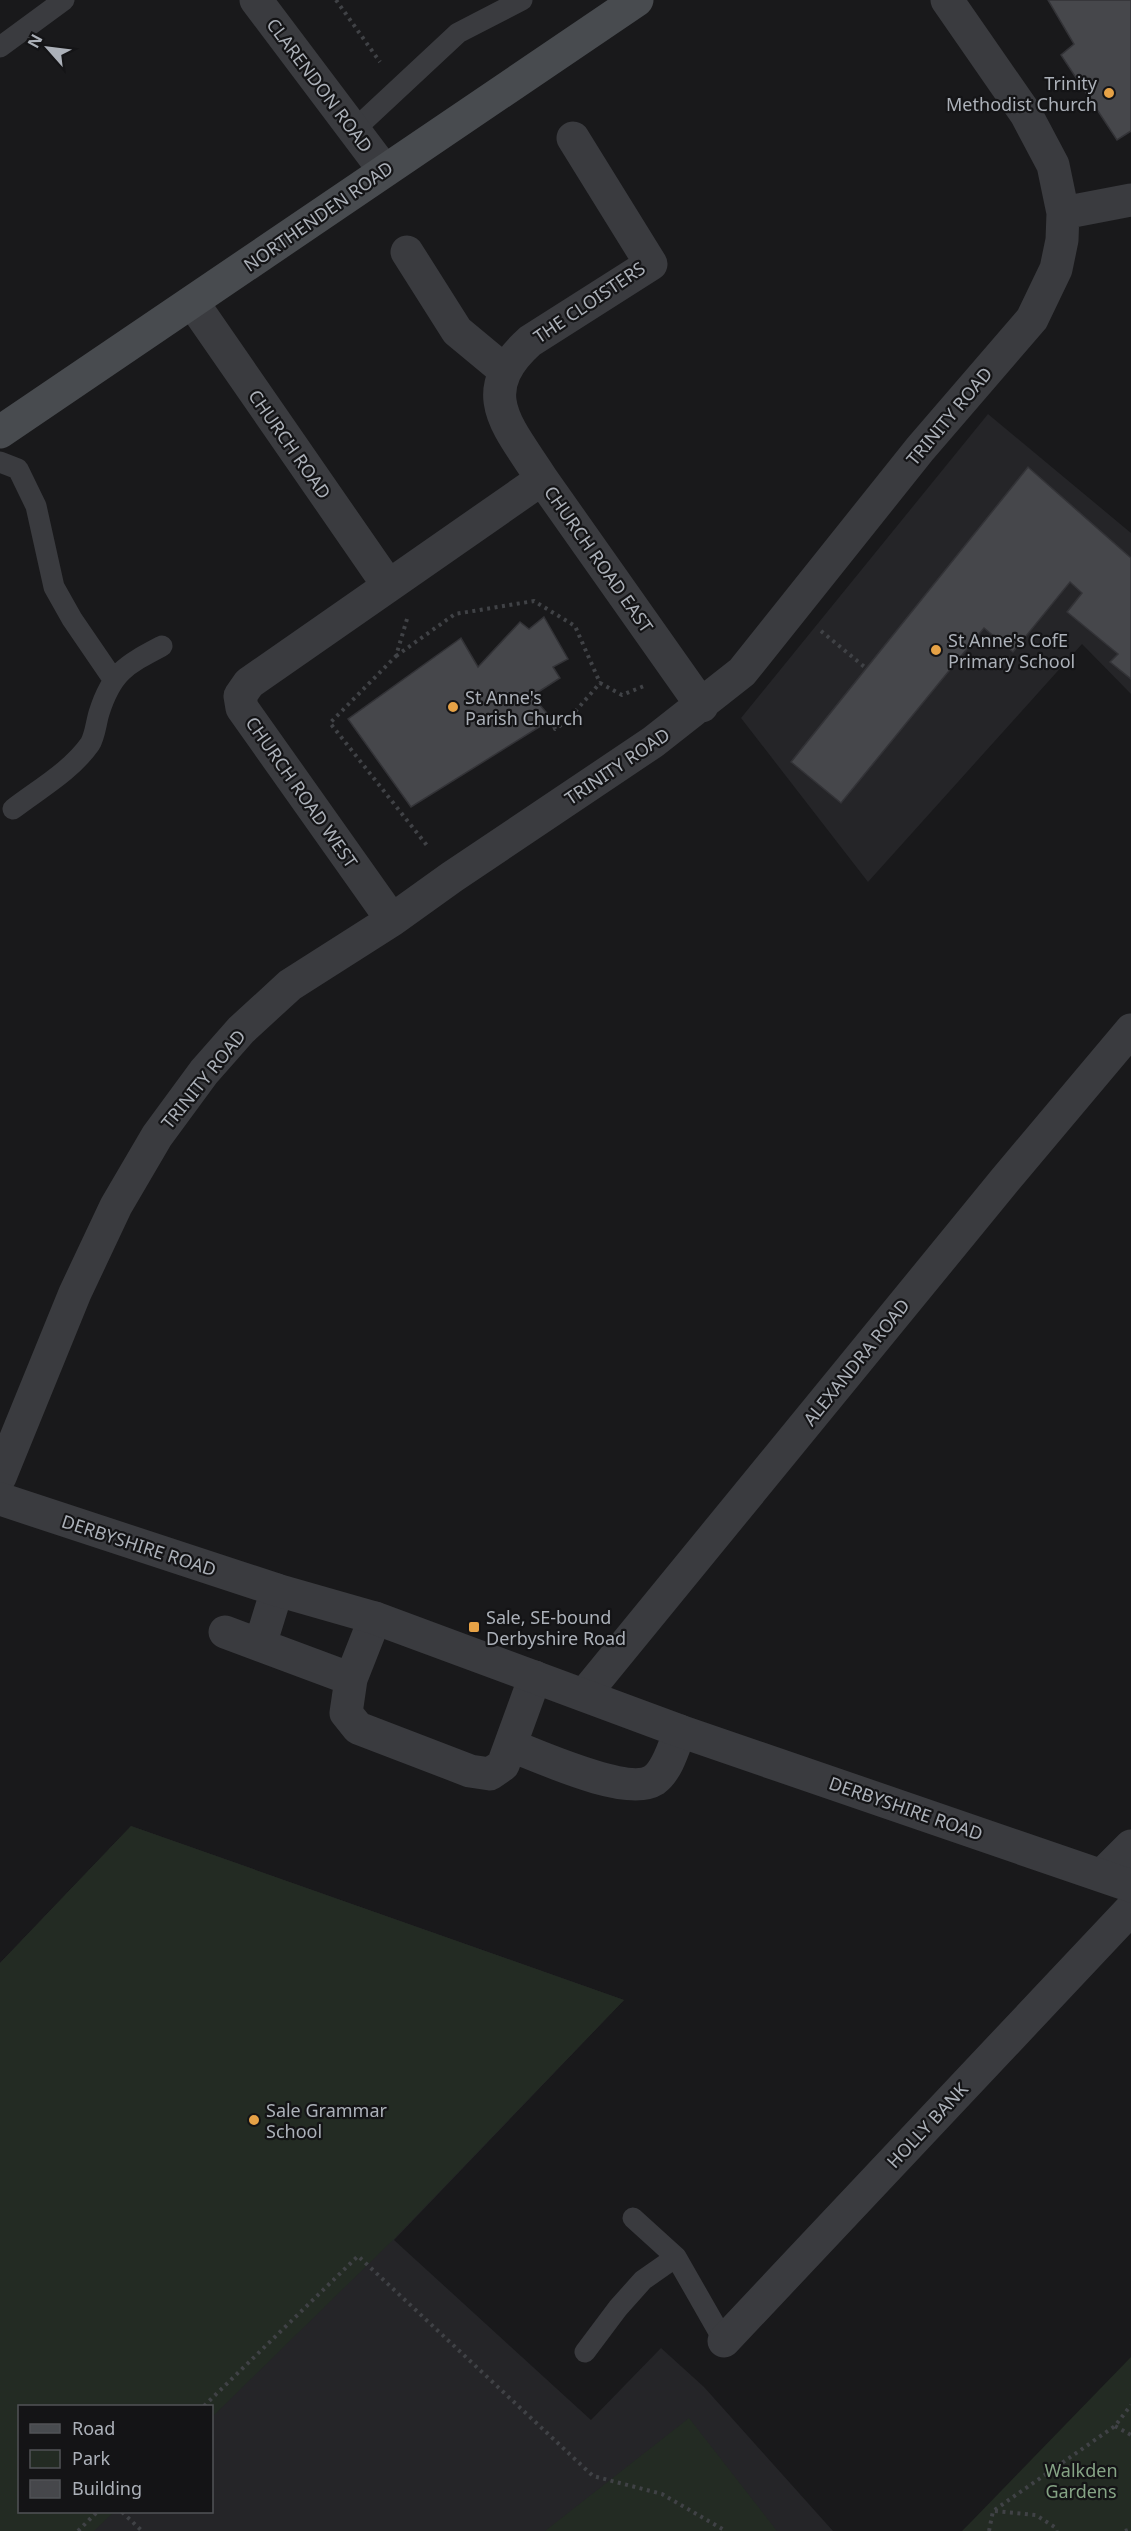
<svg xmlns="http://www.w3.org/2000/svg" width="1131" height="2531" viewBox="0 0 1131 2531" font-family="'Noto Sans',sans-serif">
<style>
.built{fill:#252528;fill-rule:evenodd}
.green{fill:#232b23}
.building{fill:#46474b;stroke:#333337;stroke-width:1.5}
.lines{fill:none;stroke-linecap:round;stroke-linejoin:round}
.path{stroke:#404246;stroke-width:4;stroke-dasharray:3 4.5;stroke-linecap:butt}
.service{stroke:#3a3b3f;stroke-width:21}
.minor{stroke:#3a3b3f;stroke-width:33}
.tertiary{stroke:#3a3b3f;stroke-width:33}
.secondary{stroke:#484b4f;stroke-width:33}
.poi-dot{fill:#e6a246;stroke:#141416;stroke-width:2}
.labels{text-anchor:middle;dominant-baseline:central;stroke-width:4.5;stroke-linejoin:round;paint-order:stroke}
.poi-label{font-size:18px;fill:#acb1b9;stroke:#141416;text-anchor:start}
.street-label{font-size:18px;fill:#acb1b9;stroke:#141416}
.park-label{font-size:18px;fill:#85a385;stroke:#141416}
</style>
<rect width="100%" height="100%" fill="#19191b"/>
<path class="built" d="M988,414L1131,533V694L1082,644L868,882L741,718Z
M131,1826L624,2000L394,2240L591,2420L661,2348L704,2387L833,2531H0V1963ZM20,2406H212V2512H20Z"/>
<path class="green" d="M131,1826L624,2000L394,2239L212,2417V2406H20V2512H114L94,2531H0V1963Z
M1131,2357V2531H962L970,2523Z
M689,2418L777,2531H545Z"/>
<path class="building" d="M1048,0H1131V131L1117,140L1061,55L1074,44Z
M1028,467L1131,558V679L1110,662L1118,654L1067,612L1082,593L1070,582L1013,652L984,628L841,803L791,762Z
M544,617L568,659L553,667L560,678L532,696L552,719L411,807L348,719L461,638L478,667L520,622L529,629Z"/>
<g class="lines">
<path class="path" d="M336,0L380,62
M407,619L396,656L330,723L429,848
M821,631L867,669
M396,656L455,614L534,601L575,626L600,683
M552,719L555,729L567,721L600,683L622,695L644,686
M204,2406L358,2256L593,2476L662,2494L726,2531
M1115,2426L1131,2435
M995,2511L1036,2515L1056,2528L1057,2531
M122,2512L142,2531
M78,2531L97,2512
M989,2531L993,2511L1115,2426L1131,2405
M1125,2531L1131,2529"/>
<path class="service" d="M0,47L64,0
M354,130L458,33L522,0
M0,462L18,469L36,506L54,587L72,619L113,679
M13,809C39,789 71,771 90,744C95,736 96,723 99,713C112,672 126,665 162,646
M633,2218L676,2257L724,2341
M585,2352L618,2308L643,2280L676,2257"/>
<path class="minor" d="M256,0L384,170
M1063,213L1131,200
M407,252L457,331L504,370
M193,303L388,585
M542,479C509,427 472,393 530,341L651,264L573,138
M392,920L242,708L240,696L249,683L542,479L702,706
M0,1477L75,1293L116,1206L157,1136L204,1072L241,1030L290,985L392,920L452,877L653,742L742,672L920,449L1032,319L1056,269L1062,240L1063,213L1053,165L1026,114L947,0
M375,1618L351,1679L346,1713L358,1728L470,1771L490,1774L503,1765L535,1677
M225,1632L351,1679
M260,1645L277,1590
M584,1695L1005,1180L1131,1030
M512,1746C541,1757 628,1797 654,1780C668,1770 674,1746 680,1731
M1102,1875L1131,1846
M724,2341L1131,1909"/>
<path class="tertiary" d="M0,1499L277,1590L375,1618L680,1731L1131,1886"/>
<path class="secondary" d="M0,432L637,0"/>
</g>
<g class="poi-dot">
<circle cx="1109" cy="93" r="6"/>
<circle cx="936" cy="650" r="6"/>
<circle cx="453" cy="707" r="6"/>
<rect x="468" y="1621" width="12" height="12" rx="3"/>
<circle cx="254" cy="2120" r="6"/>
</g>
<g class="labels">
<g class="poi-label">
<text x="1097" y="83" text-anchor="end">Trinity<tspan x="1097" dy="21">Methodist Church</tspan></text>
<text x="948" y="640">St Anne's CofE<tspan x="948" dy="21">Primary School</tspan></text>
<text x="465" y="697">St Anne's<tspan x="465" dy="21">Parish Church</tspan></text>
<text x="486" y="1617">Sale, SE-bound<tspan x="486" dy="21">Derbyshire Road</tspan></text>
<text x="266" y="2110">Sale Grammar<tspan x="266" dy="21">School</tspan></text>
</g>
<g class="street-label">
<text transform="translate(320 85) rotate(53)">CLARENDON ROAD</text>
<text transform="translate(318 216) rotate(-35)">NORTHENDEN ROAD</text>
<text transform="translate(589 302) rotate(-34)">THE CLOISTERS</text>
<text transform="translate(949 416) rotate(-50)">TRINITY ROAD</text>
<text transform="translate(290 444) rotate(55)">CHURCH ROAD</text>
<text transform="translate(599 559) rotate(55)">CHURCH ROAD EAST</text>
<text transform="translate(617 766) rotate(-34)">TRINITY ROAD</text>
<text transform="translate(302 792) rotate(55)">CHURCH ROAD WEST</text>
<text transform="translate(203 1079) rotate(-51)">TRINITY ROAD</text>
<text transform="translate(856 1362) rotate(-51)">ALEXANDRA ROAD</text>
<text transform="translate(139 1545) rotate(18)">DERBYSHIRE ROAD</text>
<text transform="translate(906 1808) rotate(19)">DERBYSHIRE ROAD</text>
<text transform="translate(927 2125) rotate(-47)">HOLLY BANK</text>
</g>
<g class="park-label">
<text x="1081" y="2470">Walkden<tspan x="1081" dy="21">Gardens</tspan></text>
</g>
</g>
<rect x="18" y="2405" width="195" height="108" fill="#141416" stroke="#515357" stroke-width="1.5"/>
<rect x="30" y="2424" width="30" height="9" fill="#484b4f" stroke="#515357" stroke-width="1.5"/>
<text x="72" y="2435" font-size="18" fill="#acb1b9">Road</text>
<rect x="30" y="2450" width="30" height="18" fill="#232b23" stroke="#515357" stroke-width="1.5"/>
<text x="72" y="2465" font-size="18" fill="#acb1b9">Park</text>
<rect x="30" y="2480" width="30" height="18" fill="#46474b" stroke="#515357" stroke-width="1.5"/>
<text x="72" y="2495" font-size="18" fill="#acb1b9">Building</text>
<g transform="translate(48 48) rotate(298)" stroke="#141416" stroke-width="4.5" paint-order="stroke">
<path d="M0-4.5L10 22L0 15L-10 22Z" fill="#acb1b9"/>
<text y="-9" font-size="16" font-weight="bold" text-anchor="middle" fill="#acb1b9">N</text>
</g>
</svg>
